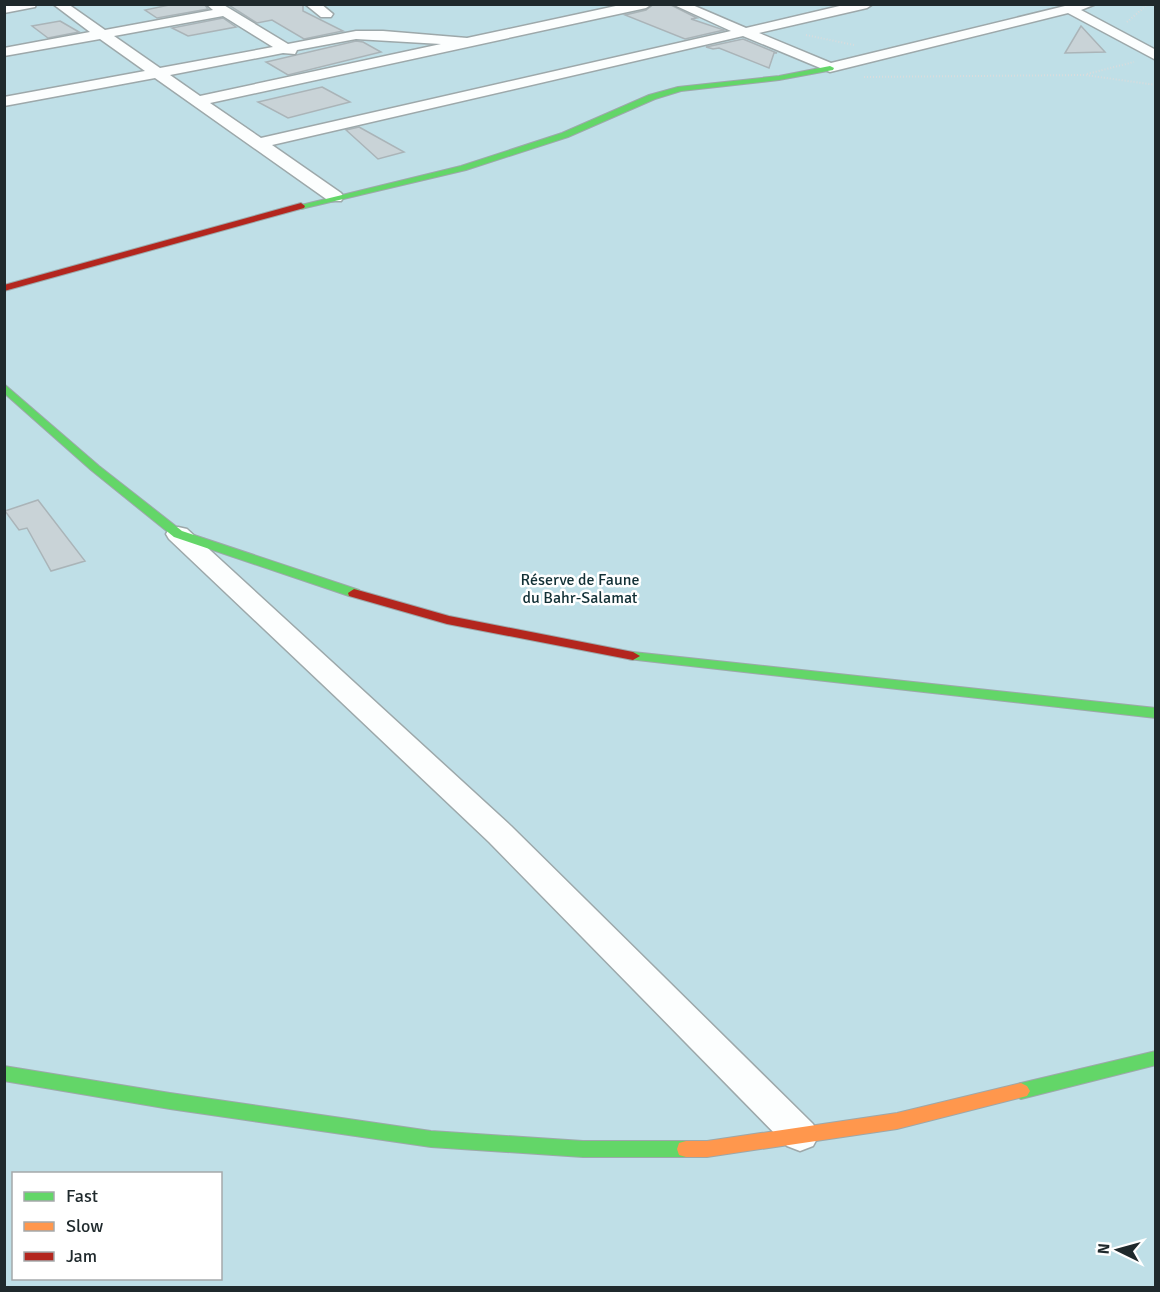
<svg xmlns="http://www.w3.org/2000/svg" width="1160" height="1292" viewBox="0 0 1160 1292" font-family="Signika,sans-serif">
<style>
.green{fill:#bfdfe7;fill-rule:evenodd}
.building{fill:#c9d3d7;stroke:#aab4b8;stroke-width:1.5}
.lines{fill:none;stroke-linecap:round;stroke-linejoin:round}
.street-casing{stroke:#9da8aa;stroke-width:3}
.fast-casing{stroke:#9da8aa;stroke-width:2}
.slow-casing{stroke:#9da8aa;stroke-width:2}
.jam-casing{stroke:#9da8aa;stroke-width:2}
.path{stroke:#d9dcdd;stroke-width:2;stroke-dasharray:1 2;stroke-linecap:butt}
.street{fill:#fcfefe;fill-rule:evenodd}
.fast{fill:#63d668;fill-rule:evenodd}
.slow{fill:#ff974d;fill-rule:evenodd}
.jam{fill:#b3261e;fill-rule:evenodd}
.labels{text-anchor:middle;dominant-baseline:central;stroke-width:5;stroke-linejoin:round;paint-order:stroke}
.park-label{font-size:16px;fill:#123036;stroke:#fff}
</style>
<rect width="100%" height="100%" fill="#e9f6f9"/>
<path class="green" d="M5,5H1155V1287L5,1288ZM14,1174H220V1278H14Z"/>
<path class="building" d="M174,4H204L208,9L157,18L145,10Z
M227,4H303V11L343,31L304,39L272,20L257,23Z
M654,4H669L697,18L691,19L724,30L685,39L625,15L646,10Z
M223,18L236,27L188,36L172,28Z
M60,21L79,32L48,38L32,26Z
M1081,26L1105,52L1065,53Z
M743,39L777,53H774L769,68L719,48L713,49L706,47Z
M356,41L363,42L381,52L288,75L266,62Z
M322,87L350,102L288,118L258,102Z
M359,127L404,152L378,159L346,130Z
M38,500L85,561L51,571L27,528L19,530L5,511Z"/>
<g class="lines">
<g class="street-casing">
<path id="street" d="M36,4L35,7L4,13V5Z
M53,4H68L105,30L213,10L206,4H222L288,44L356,31H383L467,38L625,4H652L646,8L210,103L261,138L731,31L672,4H690L746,28L848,4H873L867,8L759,33L831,63L1069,5L1096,4L1081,10L1156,50V60L1068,13L830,72L743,36L272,145L341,193L344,197L341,201H329L155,78L4,106V97L145,71L100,39L4,56V48L90,32ZM223,16L273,47L160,68L114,36ZM356,39L441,44L200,96L170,75L283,53L295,54L297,50Z
M305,4H321L333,14L331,17H321Z
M178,527L187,529L511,826L813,1124L819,1135L813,1146L800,1151L787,1146L489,842L169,539L166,534L169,529Z"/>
</g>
<g class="fast-casing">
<path id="fast" d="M830,66L834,68L833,70L779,80L681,91L655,99L568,137L466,170L301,209L297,206L461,166L562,133L649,95L678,87L779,76Z
M4,384L99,466L182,531L359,590L360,593L359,596H349L174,537L91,470L4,393Z
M633,652L1156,708V718L628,659L626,656L628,653Z
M1156,1051V1065L1021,1099L1015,1096L1012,1091L1015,1086L1021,1083Z
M4,1066L170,1093L431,1131L583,1141H686L693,1143L695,1149L693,1155L686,1157H583L431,1147L170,1109L4,1081Z"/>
</g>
<g class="slow-casing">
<path id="slow" d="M1021,1083L1027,1086L1030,1091L1027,1096L897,1129L707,1157H686L679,1155L677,1149L679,1143L686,1141H707L897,1113Z"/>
</g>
<g class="jam-casing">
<path id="jam" d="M301,203L305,206L304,208L4,291V285Z
M354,589L449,616L633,652L640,656L633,660L447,624L349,596L348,593Z"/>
</g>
<path class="path" d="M1127,22L1148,4
M806,35L854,45
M1087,74L1134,62
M864,77L1085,75L1156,85"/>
<use href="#street" class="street"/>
<use href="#fast" class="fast"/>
<use href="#slow" class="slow"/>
<use href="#jam" class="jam"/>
</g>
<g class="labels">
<g class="park-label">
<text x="580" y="580">Réserve de Faune<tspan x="580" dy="18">du Bahr-Salamat</tspan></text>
</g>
</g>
<rect width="1160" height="1292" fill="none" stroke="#1f292c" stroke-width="12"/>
<rect x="12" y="1172" width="210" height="108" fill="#ffffff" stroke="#a5a9ab" stroke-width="1.5"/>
<rect x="24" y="1192" width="30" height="9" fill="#63d668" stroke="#a5a9ab" stroke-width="1.5"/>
<text x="66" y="1202" font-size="18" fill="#1f292c">Fast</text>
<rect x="24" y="1222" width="30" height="9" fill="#ff974d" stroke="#a5a9ab" stroke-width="1.5"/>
<text x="66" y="1232" font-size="18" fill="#1f292c">Slow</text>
<rect x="24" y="1252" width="30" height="9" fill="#b3261e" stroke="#a5a9ab" stroke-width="1.5"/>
<text x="66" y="1262" font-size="18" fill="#1f292c">Jam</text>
<g transform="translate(1118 1250) rotate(275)" stroke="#ffffff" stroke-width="4.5" paint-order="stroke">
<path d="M0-4.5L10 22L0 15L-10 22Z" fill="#1f292c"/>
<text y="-9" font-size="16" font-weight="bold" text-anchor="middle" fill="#1f292c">N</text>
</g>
</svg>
